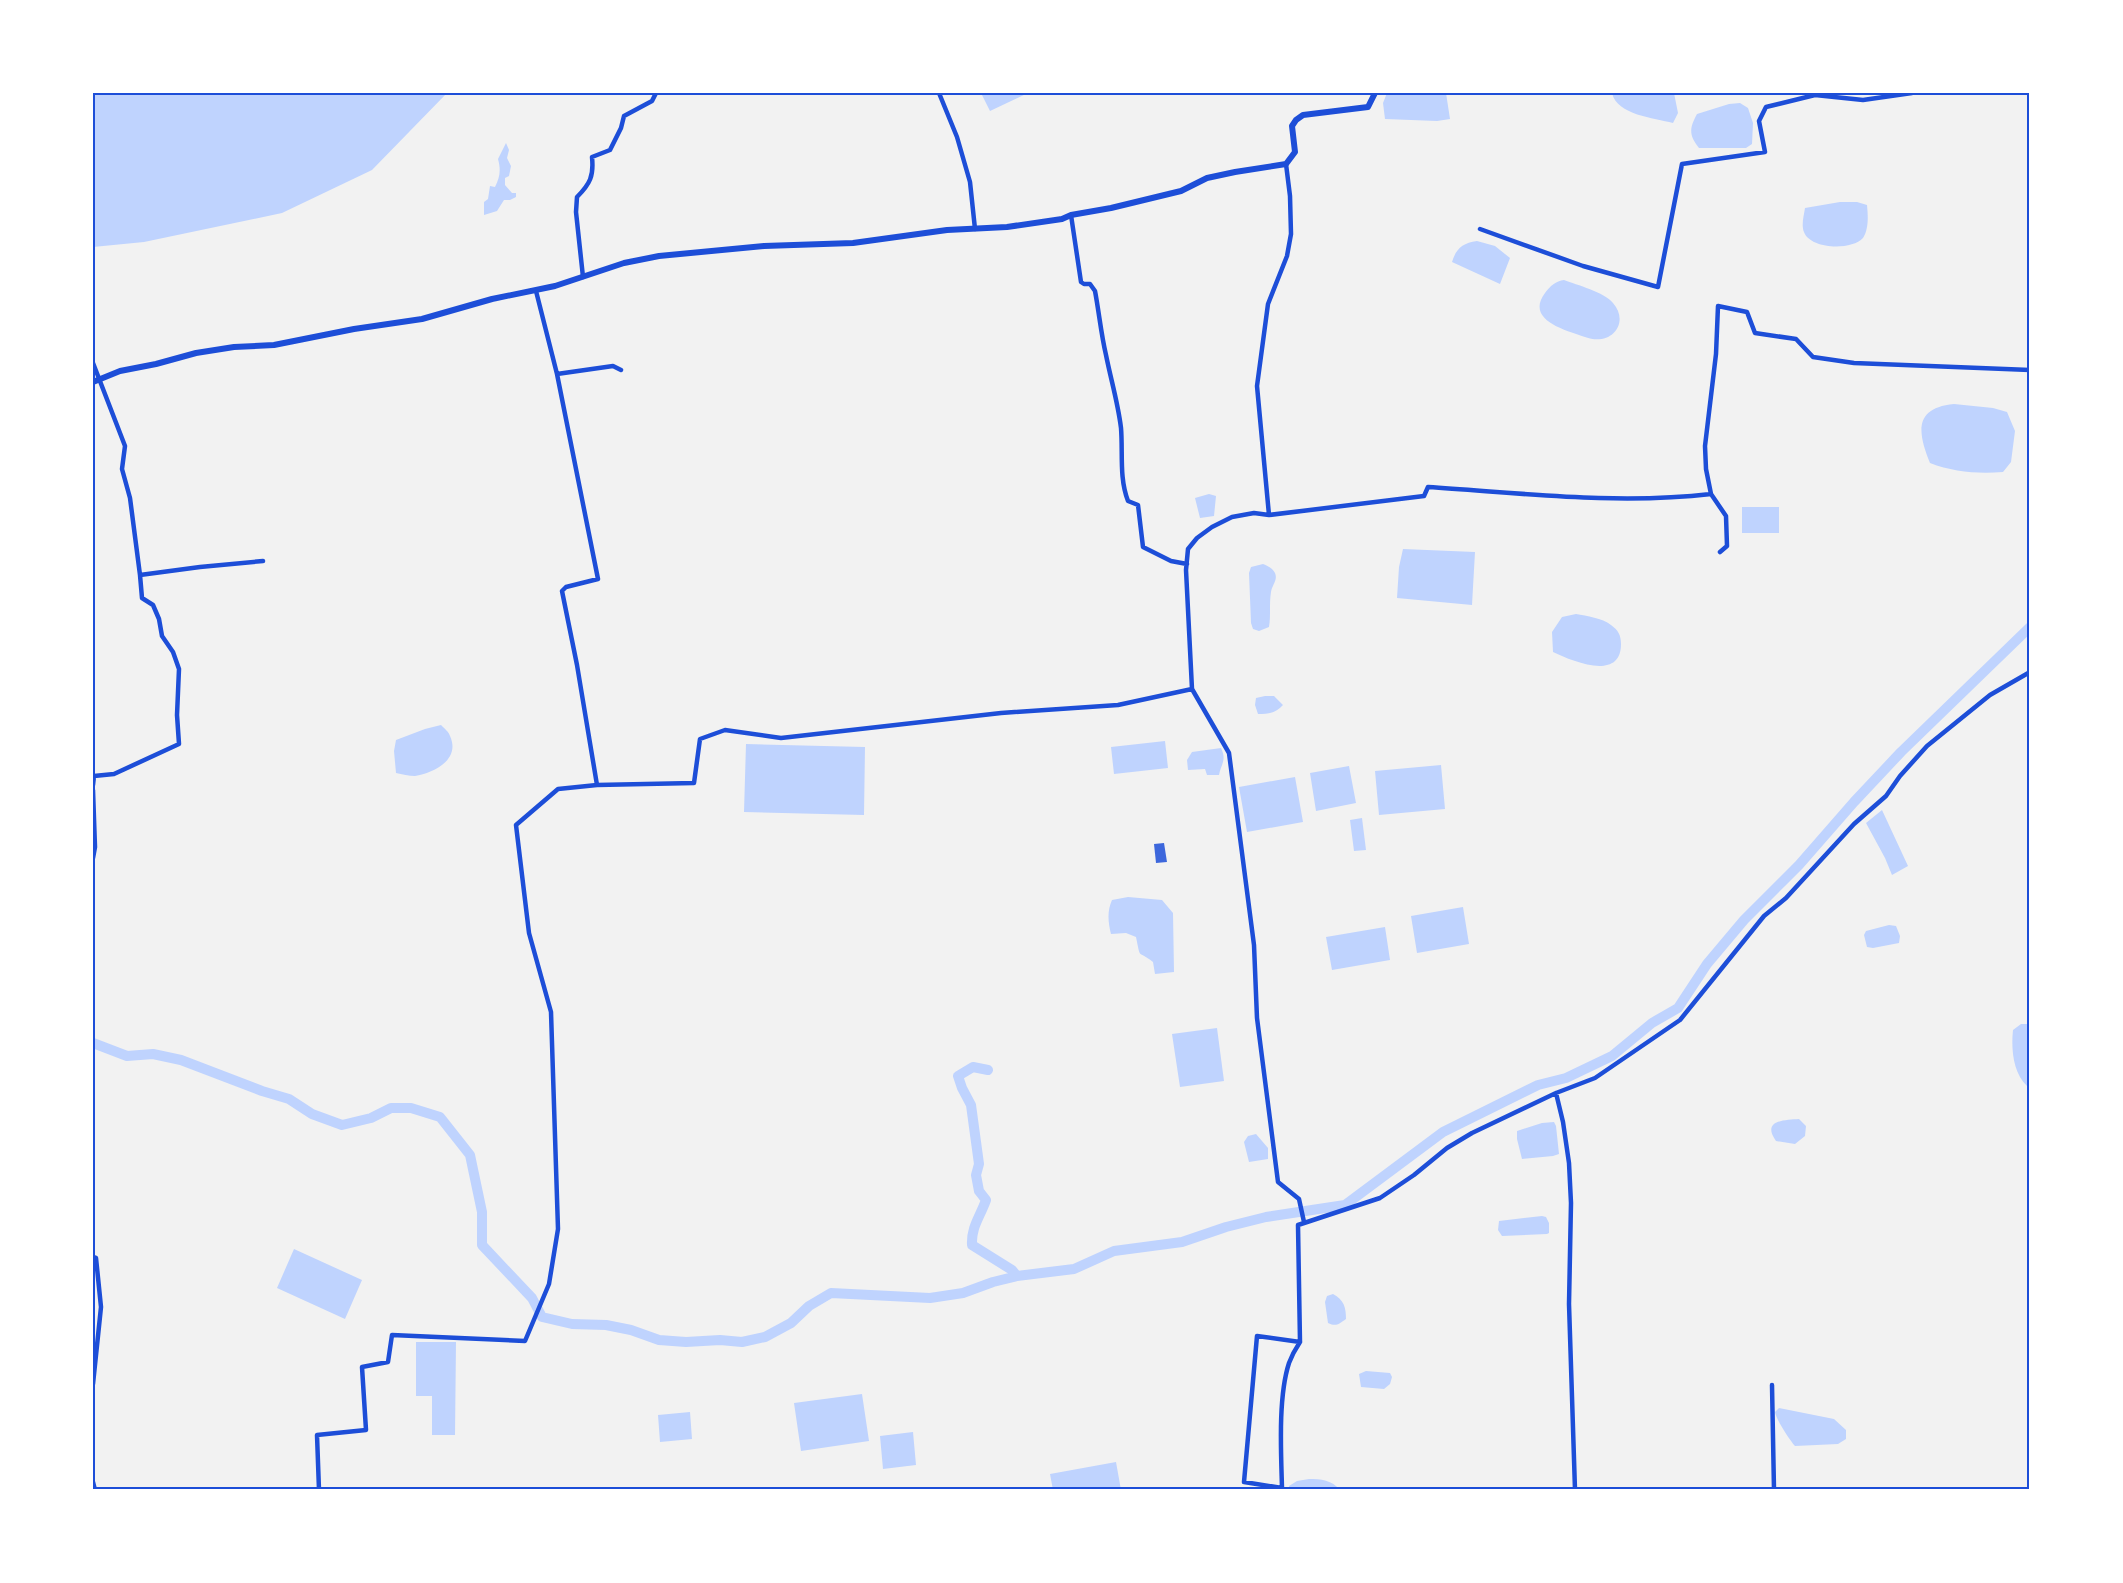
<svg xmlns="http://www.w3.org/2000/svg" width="2123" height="1583" viewBox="0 0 2123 1583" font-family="Commissioner,sans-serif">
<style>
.water{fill:#bfd3fe}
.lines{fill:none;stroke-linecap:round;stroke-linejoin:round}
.canal{stroke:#bfd3fe;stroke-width:10}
.building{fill:#3d67dc}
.minor{stroke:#1d4ed8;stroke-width:4.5}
.tertiary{stroke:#1d4ed8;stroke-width:6}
.neatline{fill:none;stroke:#1d4ed8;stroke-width:2}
</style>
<rect width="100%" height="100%" fill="#f2f2f2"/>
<path class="water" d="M93,93H447L372,170L282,213L144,242L93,247Z
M981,93H1028L990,111Z
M1387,93H1446L1450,119L1437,121L1385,119L1383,103Z
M1612,93H1674L1678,113L1673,123C1654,118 1617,115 1612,93Z
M1740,103L1748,108L1753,123L1752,144L1746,148H1699C1689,135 1689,129 1697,114L1729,104Z
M506,143L509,150L507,158L511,166L509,176L505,178V185L512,193H516V197L510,200H504L497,211L484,215V202L488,199L490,186L495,187C500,177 501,170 498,159Z
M1840,202H1857L1867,205C1868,215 1869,229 1863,238C1851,251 1810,249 1804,232C1801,225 1804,215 1805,208Z
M1477,241L1495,246L1510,258L1500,284L1452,262C1456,249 1462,243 1477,241Z
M1564,280C1577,285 1604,292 1613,303C1630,322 1612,347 1585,337C1565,330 1525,320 1545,293C1550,286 1556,281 1564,280Z
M1954,404L1993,408L2007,412L2015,431L2011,462L2003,472C1978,474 1953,472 1930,463C1918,433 1913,408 1954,404Z
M1209,494L1216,496L1214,516L1200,518L1195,498Z
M1742,507H1779V533H1742Z
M1403,549L1475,552L1472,605L1397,598L1399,567Z
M1263,564C1268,566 1272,568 1275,573C1278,580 1272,585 1271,592C1269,604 1271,615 1269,627L1259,631L1253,629L1251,623L1249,573L1251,567Z
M1576,614C1587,616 1602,618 1611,625C1618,630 1621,635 1621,644C1621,682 1572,661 1553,652L1552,632L1562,617Z
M1265,696H1274L1283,705C1276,713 1269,714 1258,714L1255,705L1256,698Z
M441,725C444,728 449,732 450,736C461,760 433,773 415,776C409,776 402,774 396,773L394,751L396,740L425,729Z
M1165,741L1168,768L1114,774L1111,747Z
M746,744L865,747L864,815L744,812Z
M1221,748C1227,760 1221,764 1219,775H1207L1205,769L1188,770L1187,760L1192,752Z
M1441,765L1445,809L1379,815L1375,771Z
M1349,766L1356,803L1316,811L1310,773Z
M1295,777L1303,822L1247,832L1239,787Z
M1882,810L1908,866L1892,875L1885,858L1866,823Z
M1362,818L1366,850L1354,851L1350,820Z
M1128,897L1162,900L1173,913L1174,972L1155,974L1153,962C1137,949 1141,961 1136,937L1126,933L1111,934C1108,922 1107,911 1112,900Z
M1463,907L1469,944L1417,953L1411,916Z
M1889,925L1896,926L1900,936L1899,943L1873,948L1867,947L1864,935L1866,931Z
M1385,927L1390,960L1332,970L1326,937Z
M2021,1024H2030V1086H2027C2013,1073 2011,1049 2013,1030Z
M1217,1028L1224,1081L1180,1087L1172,1034Z
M1799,1119L1806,1126L1805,1136L1795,1144L1776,1141C1761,1120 1785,1120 1799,1119Z
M1554,1122L1556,1126L1559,1154L1553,1156L1522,1159L1517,1139V1131L1542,1123Z
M1256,1134L1268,1148V1159L1249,1162L1244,1142L1248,1136Z
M1542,1216L1546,1217L1549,1223V1233L1547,1234L1502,1236L1498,1230L1499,1221Z
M294,1249L362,1280L345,1319L277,1288Z
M1333,1294C1344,1300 1346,1307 1346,1319C1339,1324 1336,1327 1328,1323L1325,1302L1327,1296Z
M416,1342H456L455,1435H432V1396H416Z
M1366,1371L1390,1373L1392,1377L1390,1384L1384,1389L1361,1387L1359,1374Z
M862,1394L869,1441L801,1451L794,1403Z
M1779,1408L1834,1419L1846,1430V1439L1838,1444L1795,1446C1789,1439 1776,1419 1775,1412Z
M690,1412L692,1439L660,1442L658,1415Z
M913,1432L916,1465L883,1469L880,1436Z
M1116,1462L1121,1490H1053L1050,1474Z
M1309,1479C1321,1479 1332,1480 1340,1490H1289V1486L1297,1481Z"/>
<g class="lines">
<path class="canal" d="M93,1043L127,1056L153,1054L181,1060L262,1091L289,1099L312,1114L342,1125L371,1118L391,1108H411L440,1117L470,1155L482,1212V1245L532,1298L542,1317L572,1324L606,1325L631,1330L659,1340L686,1342L720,1340L742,1342L765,1337L791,1323L809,1306L831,1293L930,1298L963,1293L993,1282L1017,1276L1074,1269L1114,1251L1182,1242L1226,1227L1266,1217L1345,1205L1443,1132L1538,1085L1566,1078L1612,1056L1652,1023L1678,1008L1707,964L1744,920L1799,865L1854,802L1901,752L2030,627
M988,1070L973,1067L958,1076L962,1088L971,1105L979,1164L976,1175L979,1191L986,1200C980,1217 971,1227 972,1245L1012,1270L1017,1276"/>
</g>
<path class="building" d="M1164,843L1167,862L1156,863L1154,844Z"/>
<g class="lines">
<path class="minor" d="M939,93L957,137L970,182L975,229
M1071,215L1081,282L1084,284H1090L1095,291C1099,312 1101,334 1106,355C1111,380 1118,403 1121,428C1123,452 1119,478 1128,501L1138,505L1143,547L1171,561L1187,564
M1480,229L1583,266L1658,287L1682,164L1765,152L1759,121L1766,107L1815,95L1863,100L1912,93
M583,277L576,212L577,197C590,184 594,176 592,157L610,150L621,128L624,116L652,101L656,93
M93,363L125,446L122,469L130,498L140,575L200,567L263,561
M557,374L613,366L621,370
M1269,515L1257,386L1268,304L1287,256L1291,234L1290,196L1286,164
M1720,552L1727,546L1726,516L1711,494L1706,469L1705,446L1716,354L1718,306L1747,312L1755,333L1796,339L1813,357L1854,363L2030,370
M1192,689L1229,753L1254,945L1257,1018L1278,1182L1299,1199L1304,1222
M93,785L94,776L114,774L179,744L177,715L179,669L173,652L162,636L159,619L153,605L142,598L140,575
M597,785L694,783L700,739L725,730L781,738L1001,713L1118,705L1192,689L1186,570L1188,549L1197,538L1212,527L1232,517L1254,513L1269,515L1424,496L1428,487C1522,493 1617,505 1711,494
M93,790L95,847L93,858
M1556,1093L1563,1122L1569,1163L1571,1203L1569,1304L1575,1490
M93,1257L96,1258L101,1307L93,1384
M1772,1385L1774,1490
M93,1482L95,1490
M1282,1488C1281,1451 1278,1397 1289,1363C1292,1355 1296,1348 1300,1342
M319,1490L317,1435L366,1430L362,1367L388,1362L392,1335L525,1341L549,1284L558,1229L551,1012L529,933L516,825L558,789L597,785L577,665L562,591L566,587L598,579L557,374L536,291
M1282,1490V1488L1244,1482L1257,1336L1300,1342L1298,1225L1380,1198L1414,1175L1447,1148L1472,1133L1556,1093L1595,1078L1680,1020L1764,916L1786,898L1854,824L1886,796L1900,776L1927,746L1990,695L2030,672"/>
<path class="tertiary" d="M93,382L120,371L156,364L196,353L234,347L274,345L354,329L422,319L492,299L555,286L624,263L659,256L764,246L853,243L947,230L1007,227L1062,219L1071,215L1111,208L1181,191L1207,178L1235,172L1286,164L1295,152L1292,126L1296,120L1303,115L1368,107L1375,93"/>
</g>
<rect width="2123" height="1583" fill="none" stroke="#ffffff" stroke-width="189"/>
<rect x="94" y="94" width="1934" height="1394" class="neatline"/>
</svg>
